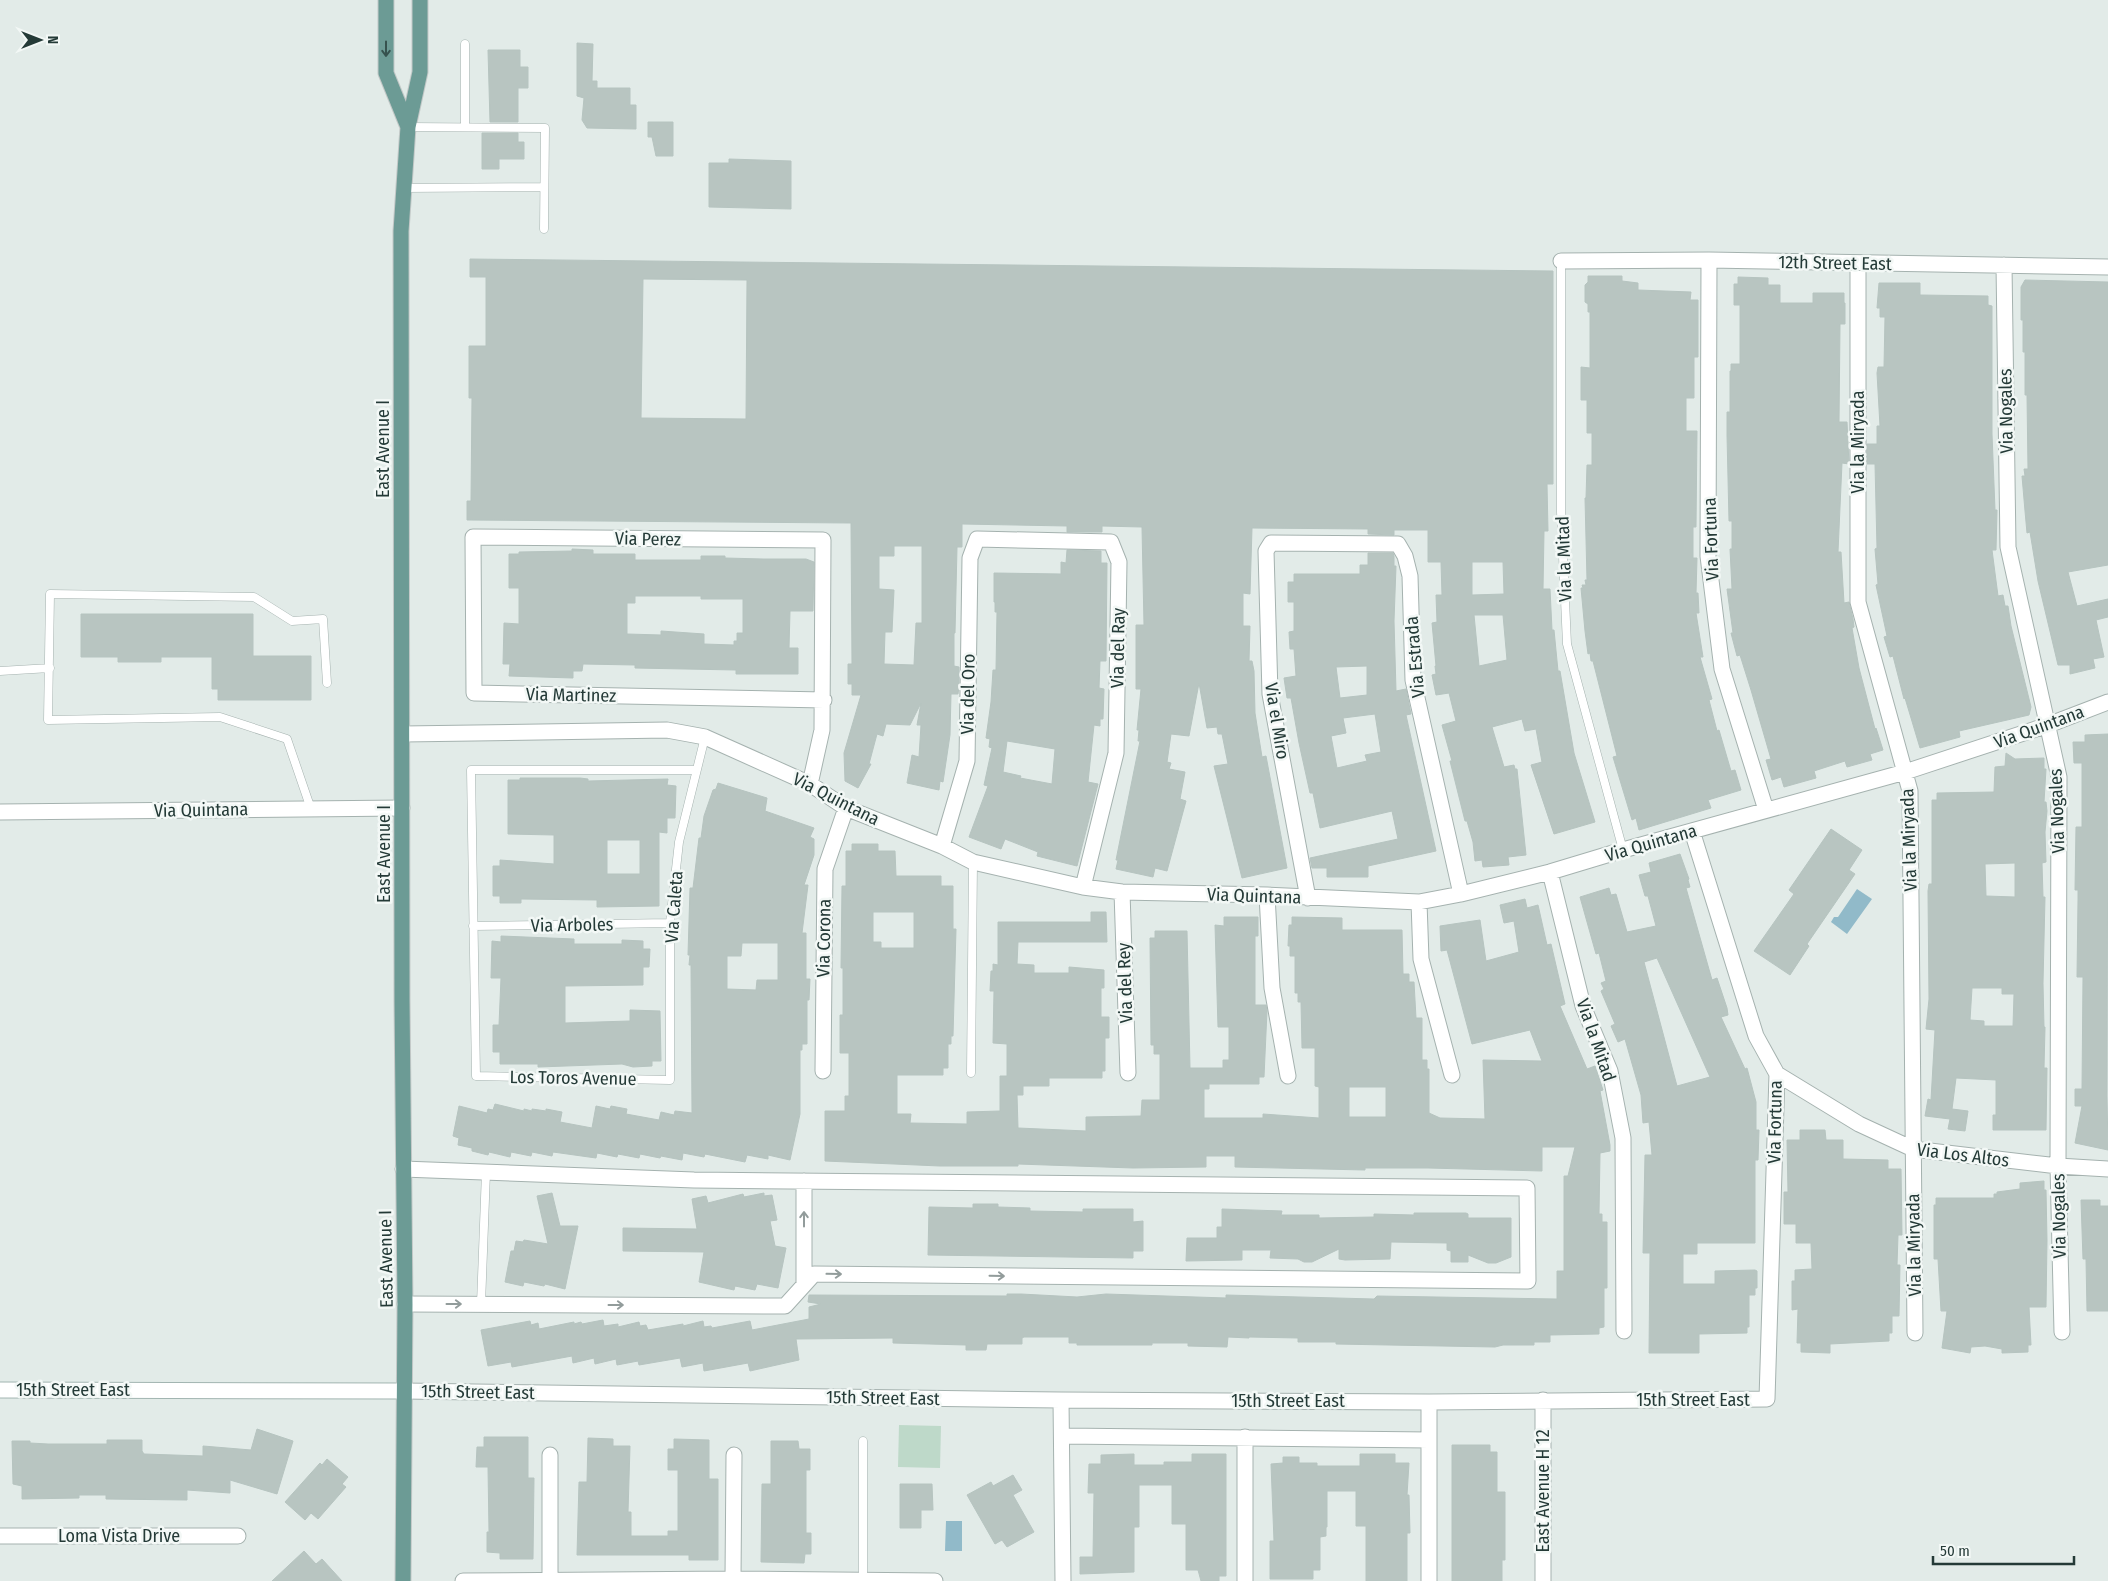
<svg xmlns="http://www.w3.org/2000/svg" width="2108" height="1581" viewBox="0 0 2108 1581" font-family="'Fira Sans Condensed',sans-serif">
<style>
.green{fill:#bed9c9}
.water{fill:#91bac9}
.building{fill:#b8c5c1;stroke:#b6c4c0;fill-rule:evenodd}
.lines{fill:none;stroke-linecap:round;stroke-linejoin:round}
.lane-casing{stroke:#a5b2af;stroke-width:9}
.street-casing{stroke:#a5b2af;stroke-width:17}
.secondary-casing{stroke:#a2b5b1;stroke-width:17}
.primary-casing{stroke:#c2c8c7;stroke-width:17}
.lane{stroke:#fff;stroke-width:8}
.street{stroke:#fff;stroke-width:15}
.secondary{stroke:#fff;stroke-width:15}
.primary{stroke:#6c9b95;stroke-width:15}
.oneway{stroke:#36524e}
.oneway2{stroke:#929c9b}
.labels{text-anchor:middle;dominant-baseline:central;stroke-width:5;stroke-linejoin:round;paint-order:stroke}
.street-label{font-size:18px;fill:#243a37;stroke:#f3f8f6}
</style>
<rect width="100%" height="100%" fill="#e2ebe8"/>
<path class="green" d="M899,1425L941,1426L940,1468L898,1467Z"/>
<path class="water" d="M1857,889L1872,899L1847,934L1831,922L1834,917H1838Z
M946,1521H962V1551H945Z"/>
<path class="building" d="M577,43L593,44L592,81H597V88H630V105H636V129L587,128L582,120L584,98L577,96Z
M488,50H520V67H528V88H518V122H490Z
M648,122H673V156H656L652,137H648Z
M482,133H518V142H524V159H499V169H482Z
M729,159L791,161V209L709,207V163H729Z
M470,259L1553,271V484H1547L1548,531H1544L1543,589H1550L1552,630H1554L1558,671H1560L1574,753L1595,822L1554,834L1531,765L1542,762L1536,729L1525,731L1522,719L1492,727L1504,767L1514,765L1515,769H1517L1526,855L1508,857L1509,865L1483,867L1482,860L1475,861L1473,842L1467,821H1465L1450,761H1452L1442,725L1456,721L1449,693L1436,695L1432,675L1436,674L1435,666H1436L1432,623L1437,622L1436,595H1442L1441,562H1428V530H1394V535L1368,534V529L1252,528L1250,594L1243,593V626H1250L1249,661H1252L1254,671L1255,713L1258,732L1262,757L1266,756L1287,868L1242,878L1214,766L1228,764L1222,734H1218L1217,727L1207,728L1199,683L1189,736L1171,734L1167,762L1171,763L1169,769L1185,772L1180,799L1186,801L1167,871L1155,868L1153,877L1116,869L1118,860H1116L1140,741H1138L1139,730H1137L1141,689H1136V625H1144L1142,527L1102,526V532H1067V526L962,524V547H957L955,633H954V666L959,667V687L958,694H951L950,735L943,782L940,781L939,790L907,783L912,755L919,757L921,725H917L921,703L910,725L886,724L883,736L877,734L869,764H871L858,788L845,781L844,753L861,695H852V684H848V664H852L851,523L467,520V501H471L472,398H469V346H486V277H470ZM643,279L747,280L746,419L641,418ZM894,546H922V623H916L914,665L884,664L885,632H892L894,590L879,589V556H894ZM1472,562H1503L1504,594L1472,595ZM1474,615H1503L1507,660L1479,666Z
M1588,276H1622V281L1638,283V290L1691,292L1690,300H1698V357H1694V398H1686V431H1697L1696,527H1693V558H1697L1696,593H1698L1699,613H1696L1703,657H1700L1712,699L1709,700L1717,731L1719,730L1731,771L1735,770L1741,790L1708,800L1711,808L1639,830L1636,818L1632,820L1613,757L1617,756L1593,661H1591L1590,653L1588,654L1585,631L1581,588H1583L1582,585H1586L1585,580H1587L1585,498H1586L1587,465H1592V433H1587V400H1581V367L1590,368V312H1588V304L1585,302V285L1588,282Z
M1738,277L1768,278V285H1780V303H1813V293H1844V303H1845V324H1840L1839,422H1847L1849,464L1842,463L1838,552H1841L1844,603L1849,602L1853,619L1854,627L1852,628L1859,668L1875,729L1876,728L1883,750L1870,754L1872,760L1847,767L1845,761L1814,771L1816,778L1784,787L1781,777L1772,780L1766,760L1771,759L1751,690L1740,655L1737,656L1731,633H1733L1727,589H1732L1730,549H1732V521H1729L1727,435V412H1730V371H1731V364H1740V305H1734V284H1738Z
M2025,280L2108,282V565L2068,572L2077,606L2108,599V617L2096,620L2104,657L2093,659L2095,668L2070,674V665H2058L2038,581L2030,532L2027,533L2025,511L2022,476H2025L2024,469H2028L2027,395H2025V352H2023V320H2021V287Z
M1879,283H1920V295L1988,296V305L1992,306V434L1995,510H1997L1996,550H1992L1998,596L2003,595L2005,606H2008L2011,626L2031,707L2029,715L1959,731L1960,737L1920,748L1905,698L1904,699L1893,656L1890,657L1884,637L1887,636L1876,585L1878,584L1875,549L1877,548L1875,464H1867V444H1877V426H1880L1877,373L1878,367H1884L1885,317H1880V308H1877Z
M572,549L593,550V554H635V560H701V556H725V558L763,559H806L814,562L813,611H790L789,648H798V674H736V670L635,668V665L583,664L582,671H573V678L509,676L510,664H503L504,623L519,624V588H509V554H519V552L572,551ZM635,596H701V599H743V633H737V641H734V645L704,644V634L661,631V635L627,634V603H635Z
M1067,550L1101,551V563H1107L1106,661H1100L1099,688L1104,689L1103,719H1100V726L1094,725L1088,782L1098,784L1077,866L1037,856L1038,852L1005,839L1001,849L969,837L988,786L984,785L992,748L989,747L990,739L986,738L991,702L993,670H996L997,612H995V602H994V573L1061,574V562L1066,563ZM1007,741L1055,749L1052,784L1020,778L1021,776L1003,772Z
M1368,553H1393L1394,556V566H1396L1394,621L1396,691L1406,689L1411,714L1406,715L1436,851L1368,866V877H1327V868H1312L1310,858L1398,839L1392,811L1320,828L1313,793H1310L1299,743L1291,698H1287L1284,678L1296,676L1294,649H1290L1289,632L1294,631V602H1288V582H1294V574H1360V565H1368ZM1367,666V695L1340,698L1336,667ZM1375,714L1381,752L1365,755L1367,761L1337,768L1331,736L1346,733L1343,718Z
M81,614H253V656H311V700H218V689H212V657H161V662H118V657H81Z
M2108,734L2107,1096L2108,1150L2075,1143L2082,1106H2075V1089H2082L2083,977H2077L2078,900V890H2075L2076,827H2082V763H2074L2073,742H2085V735Z
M2006,753L2015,759L2044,758V769H2046L2044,802H2046L2047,811L2045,832L2046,862L2042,863L2043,897H2045L2043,983L2044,1027H2045L2044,1068H2047L2046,1130H1993V1115H1996V1080L1956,1078L1952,1109L1968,1111L1965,1131L1948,1129L1950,1119L1925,1116L1928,1099L1931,1100L1935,1030L1926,1029L1929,999L1928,891L1929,884H1932V800H1937V793L1994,792L1995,767L2005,766ZM2015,863V897L1986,896L1985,864ZM1972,988H2002V994H2014L2013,1026H1984V1021L1970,1020Z
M520,778H580L588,779V781L668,779L667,785L676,786L675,818H667V833L659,832V906L597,907V900L521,899V903H500V896H493V866H500V860L554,864V835L508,834V780H520ZM607,840H640V874H607Z
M718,783L767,798L765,811L814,828L810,837L814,839V855L804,885H808L802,933H806V979H810L809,1000H807V1044H802V1050H800V1114L790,1160L768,1155V1159L747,1155L745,1162L705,1154L704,1157L683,1153L682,1160L661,1156L660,1158L640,1154L639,1158L618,1154L617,1157L597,1153L596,1158L553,1152L552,1156L532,1152L531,1156L511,1152L510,1157L489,1152L488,1155L472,1151V1148L458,1145L459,1138L453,1136L459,1106L487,1113L488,1109L493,1110L495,1104L524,1111V1109L532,1111V1109L546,1111V1109L562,1112L560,1122L592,1128L596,1106L610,1109L611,1106L627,1109L626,1114L659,1120L661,1112L674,1115L675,1111L692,1113L691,965H689L690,955H688L690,888H693L699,838H701L704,816L713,790L716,789ZM742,943H778V980H757L756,990L727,989V956H741Z
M1831,829L1862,850L1849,870L1855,874L1807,944L1809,946L1790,975L1754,951L1794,894L1789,890Z
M852,844H878V851H895L896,876H941V886H953V929H956L954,1000L953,1036H951V1044H948V1068H943V1075H897V1114H911L910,1123L967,1124V1112L1000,1111V1076H1007V1044L993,1043L994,991H990L991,971H993V964L998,965V922H1091V912H1106L1107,942H1018L1017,964L1034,965V973H1069V967L1104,970V988H1101V1017H1109V1038H1105V1071H1102V1078H1049V1086H1023V1095H1017L1018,1128L1086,1131V1117L1141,1116L1142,1100H1160V1054H1154V1045H1151L1150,938H1155V931H1187L1190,1068H1223V1060H1229V1027H1218L1215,925L1224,926V917H1258V936H1255V1005H1266L1267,1011L1264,1077H1259V1084H1209V1089H1204V1118H1263V1114L1319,1118V1087L1315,1086V1048H1302L1301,1002H1298V993H1295V956H1290V946H1288L1289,925H1292V917L1342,918V930H1402L1403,974H1409V982H1414L1416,1018H1422V1060H1427V1069H1429V1113L1440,1118L1485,1119L1483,1060L1542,1061L1530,1030L1472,1044L1447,950L1441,951L1440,926L1480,920L1486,961L1519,952L1514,921L1504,923L1500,905L1525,899L1527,908L1538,905L1547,945L1551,944L1565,1004L1560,1006L1587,1069L1595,1066L1603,1090L1600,1091L1610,1145V1151L1600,1153L1599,1214H1602V1222H1607V1288H1604V1327L1599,1328V1334L1550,1335V1342H1534V1345H1503L1495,1347L1336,1344V1342H1298V1338L1249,1337V1338L1228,1337L1227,1347L1188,1346V1343H1152V1345H1077V1343H1069V1337H1024L1022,1338V1344H987L986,1350H966V1345L893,1343V1338L796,1339L799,1360L750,1371L748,1363L704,1371L703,1363L682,1367L680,1358L639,1365L638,1361L617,1365L616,1359L595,1364L594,1358L573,1363L572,1356L512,1367L511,1362L488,1366L481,1330L530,1321L531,1325L538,1323L539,1329L574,1322V1324L581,1322L582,1324L603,1320L604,1326L618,1324V1327L639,1322L640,1326L646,1325L648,1330L683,1324V1326L703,1321L704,1327L711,1326L712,1328L750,1321L752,1330L809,1319V1307L821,1304L808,1302L809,1295L1007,1296V1294H1021L1077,1297L1106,1294L1226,1298V1295L1374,1299L1377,1296L1557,1299V1271H1564V1176H1568L1575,1147H1542V1171L1428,1168H1365V1170L1235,1167V1156H1206V1167L1133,1168L1018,1164V1166H940L825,1161V1111H845V1096H849V1053H840V1015H843V968H841L842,886H846V851H852ZM873,912H914V948H881V942H873ZM1349,1087H1386V1117H1349Z
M1680,854L1689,879L1688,880L1690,887L1686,888L1712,980L1717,978L1727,1008L1728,1015L1721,1017L1745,1069L1747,1068L1756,1102V1130H1759L1758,1160H1755V1243H1697V1254H1683V1284H1715V1271L1755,1270L1757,1271V1288H1755V1295H1749V1327H1747V1333L1699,1334V1353H1649L1650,1253H1643L1645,1155H1652L1649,1122L1643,1123L1641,1095L1625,1039L1618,1042L1611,1026L1615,1024L1601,991L1604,989L1601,983L1606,981L1599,953L1596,954L1580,897L1609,888L1611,895L1616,894L1627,932L1656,926L1648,896H1645L1639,875L1651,872L1649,863ZM1657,958L1710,1077L1677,1086L1644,962Z
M501,936L574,939V944H622V940L643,941V949H650L649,967H643V985L565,986V1023L630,1021V1010L660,1011L661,1061H652V1066L633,1067L622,1064L538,1067V1064H500V1052H493V1025H499L501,978H491L492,941L501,942Z
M1800,1130H1825L1826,1140H1843V1159L1888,1160V1169H1901L1902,1235H1898L1897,1265H1900L1899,1316H1892V1333H1889V1341L1830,1344V1353L1801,1352V1343H1797L1798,1309L1792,1310V1281H1795V1270L1812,1269L1811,1243H1796V1224H1784V1192H1788L1787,1140H1800Z
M2044,1181V1190H2046L2047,1241L2046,1307H2029L2031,1345H2028V1352L2002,1353V1349L1985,1346L1971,1347L1970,1353L1942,1348L1947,1311H1941L1938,1259H1934V1205H1936V1198H1994V1194H1997V1192L2020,1189V1183Z
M552,1193L560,1226H578L565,1289L545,1284L544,1286L524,1282L523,1286L505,1282L511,1251H514L516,1241L523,1242L524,1240L548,1244L537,1196Z
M764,1193V1196L772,1195L777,1220L770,1221L775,1246L786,1248L778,1288L757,1284L755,1290L735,1286L734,1290L699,1282L704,1252L623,1251V1228L697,1229L692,1199L706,1196L708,1203L743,1194L744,1197Z
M2081,1200H2100V1206H2108V1311H2087L2086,1259H2083Z
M973,1204H998V1207L1030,1208V1211L1083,1212V1209H1133V1222L1143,1221V1251H1133V1258L928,1255L929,1207L973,1208Z
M1222,1209L1282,1211L1281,1215H1319V1218L1374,1217V1214L1414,1215V1213H1466L1468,1214V1218H1511V1257L1496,1263H1488L1468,1255V1262H1451V1251L1447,1250V1243L1391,1242L1390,1259L1345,1260L1339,1259V1249L1312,1262H1304L1298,1259L1270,1258L1271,1250H1242V1260L1186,1261L1187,1238H1217V1227H1222Z
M257,1429L293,1441L277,1494L230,1480V1493L187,1490V1500L106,1499V1495H79V1498L22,1499V1486L13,1484L12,1441H30V1443L48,1444H107V1440H142V1451L144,1454L203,1456V1446L251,1450Z
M484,1437H528V1478H534L533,1559H500V1553L487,1552V1532H489L488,1467H476L477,1447H484Z
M588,1438L613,1439V1446H630L628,1512H631V1536H668V1531H678V1470H668V1449H674V1439L709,1440V1479H718V1560H689V1555H577L579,1482H587Z
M771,1441H798L799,1449H810V1470H806V1533H811V1554H805L804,1563L761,1562L762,1484H771Z
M1452,1445H1490V1452H1497V1492H1505V1560H1502V1581H1452Z
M1134,1454V1465H1164V1462H1192V1454H1226V1576H1219V1581H1201L1198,1570H1186V1524H1172V1485H1139V1527H1134V1572L1080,1574V1557H1093L1094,1493H1088L1089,1464H1101V1455Z
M1360,1454H1395V1463H1409L1407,1495H1409L1410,1533H1407V1581H1366V1526H1356V1491H1327V1527H1326V1536L1320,1537V1570H1313V1579H1270V1541H1274L1271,1464L1283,1463V1457H1299V1463H1317V1466H1360Z
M327,1459L348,1477L342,1484L346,1487L318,1519L311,1513L305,1520L285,1502L320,1463L322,1465Z
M1013,1475L1022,1490L1013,1495L1034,1532L1007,1547L1002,1540L995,1544L967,1495L991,1482L993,1486Z
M900,1484H932L933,1510H921V1528H900Z
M304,1551L316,1564L322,1559L342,1581H272Z"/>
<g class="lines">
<g class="lane-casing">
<path id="lane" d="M465,44V127
M408,127L545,128L544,229
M404,188L544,187
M1561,261V512L1567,644L1623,850
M0,671L50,668
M696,770H471L476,1076L670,1080V923L679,842L705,737
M311,809L287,739L220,717L48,720L50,594L254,597L292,621L323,619L327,683
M473,926L670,923
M971,1073L973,862
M481,1304L486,1172
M863,1580V1441"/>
</g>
<g class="street-casing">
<path id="street" d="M1709,260L1708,556L1722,669L1766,810
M1561,261L1709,260L2108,267
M1858,264V602L1910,791L1915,1333
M2004,265L2008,547L2059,777L2058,1166L2062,1332
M403,734L667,730L705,737L810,784L846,808L942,846L973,862L1083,887L1122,892L1267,895L1419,902L1461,894L1550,872L1623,850L1905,772L2048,725L2108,702
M810,784L822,730L823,540L473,537L474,693L824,700
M0,812L402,808
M942,846L967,761L970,558L977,539L1111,542L1119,562L1116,753L1083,887
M1550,872L1583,1006L1610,1071L1623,1138L1624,1331
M1122,892L1128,1073
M1267,895L1272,988L1288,1076
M1308,898L1270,694L1266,551L1271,543L1398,544L1405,556L1410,576L1413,680L1461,894
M1419,902L1421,959L1452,1075
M823,1071L825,869L846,808
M1777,1074L1859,1124L1913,1149L2058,1166L2108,1169
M403,1169L694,1180L1527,1188L1528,1281L814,1274L785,1306L405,1304
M804,1181V1285
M404,1391L1061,1400L1429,1402L1767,1399L1777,1074L1756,1036L1692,831
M1061,1400L1063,1581
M1543,1400V1581
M1062,1436L1429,1440
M550,1455V1580
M0,1536H238
M733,1579L734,1455
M463,1581L733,1579L935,1581
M1245,1581V1437
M1429,1581V1402"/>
</g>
<g class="secondary-casing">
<path id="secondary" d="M0,1390L404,1391"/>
</g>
<g class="primary-casing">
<path id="primary" d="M386,0V73L408,127
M403,1581L405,1304L402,1001L401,231L408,127L420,72V0"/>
</g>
<use href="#lane" class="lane"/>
<use href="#street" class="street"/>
<use href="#secondary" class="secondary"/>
<use href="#primary" class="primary"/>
</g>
<defs><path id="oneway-shaft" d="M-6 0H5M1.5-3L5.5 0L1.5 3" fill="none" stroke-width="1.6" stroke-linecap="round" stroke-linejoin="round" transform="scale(1.25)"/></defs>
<use class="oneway" href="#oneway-shaft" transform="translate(386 49) rotate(90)"/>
<g class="oneway2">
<use href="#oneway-shaft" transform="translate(804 1219) rotate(-90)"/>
<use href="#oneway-shaft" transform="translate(834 1274) rotate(1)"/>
<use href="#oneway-shaft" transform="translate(997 1276) rotate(1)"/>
<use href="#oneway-shaft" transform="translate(454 1304)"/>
<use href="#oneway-shaft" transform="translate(616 1305)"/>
</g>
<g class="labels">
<g class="street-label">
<text transform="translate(1835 263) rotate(1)">12th Street East</text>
<text transform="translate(2006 411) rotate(-91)">Via Nogales</text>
<text transform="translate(1858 442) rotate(-90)">Via la Miryada</text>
<text transform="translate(383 449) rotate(-90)">East Avenue I</text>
<text transform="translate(648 539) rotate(1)">Via Perez</text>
<text transform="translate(1711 539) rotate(-92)">Via Fortuna</text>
<text transform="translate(1564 559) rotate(-92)">Via la Mitad</text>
<text transform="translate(1118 648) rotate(-89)">Via del Ray</text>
<text transform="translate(1415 657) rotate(-95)">Via Estrada</text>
<text transform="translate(968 694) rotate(-89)">Via del Oro</text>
<text transform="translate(571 695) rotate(1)">Via Martinez</text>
<text transform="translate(1277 721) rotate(81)">Via el Miro</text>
<text transform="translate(2039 727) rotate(-20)">Via Quintana</text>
<text transform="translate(836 799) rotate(27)">Via Quintana</text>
<text transform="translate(201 810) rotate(-1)">Via Quintana</text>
<text transform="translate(2057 811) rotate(-92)">Via Nogales</text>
<text transform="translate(1909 840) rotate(-92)">Via la Miryada</text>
<text transform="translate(1651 843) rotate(-16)">Via Quintana</text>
<text transform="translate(384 854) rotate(-90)">East Avenue I</text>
<text transform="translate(1254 896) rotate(2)">Via Quintana</text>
<text transform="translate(674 907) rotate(-86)">Via Caleta</text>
<text transform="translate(572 925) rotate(-1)">Via Arboles</text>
<text transform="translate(824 938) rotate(-89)">Via Corona</text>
<text transform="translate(1125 983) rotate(-92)">Via del Rey</text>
<text transform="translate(1596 1040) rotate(71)">Via la Mitad</text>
<text transform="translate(573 1078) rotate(1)">Los Toros Avenue</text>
<text transform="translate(1775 1122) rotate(-89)">Via Fortuna</text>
<text transform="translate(1963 1155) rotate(7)">Via Los Altos</text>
<text transform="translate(2059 1216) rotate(-91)">Via Nogales</text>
<text transform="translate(1914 1245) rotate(-91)">Via la Miryada</text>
<text transform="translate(386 1259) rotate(-91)">East Avenue I</text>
<text x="73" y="1390">15th Street East</text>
<text transform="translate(478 1392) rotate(1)">15th Street East</text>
<text transform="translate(883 1398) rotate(1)">15th Street East</text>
<text x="1693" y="1400">15th Street East</text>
<text x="1288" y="1401">15th Street East</text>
<text transform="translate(1543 1491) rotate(-90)">East Avenue H 12</text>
<text x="119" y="1536">Loma Vista Drive</text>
</g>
</g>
<g transform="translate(40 40) rotate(90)" stroke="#f3f8f6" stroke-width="4" paint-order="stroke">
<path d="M0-4L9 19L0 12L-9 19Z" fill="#243a37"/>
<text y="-8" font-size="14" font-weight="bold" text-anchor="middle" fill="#243a37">N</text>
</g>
<path d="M1933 1556v8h141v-8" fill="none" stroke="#243a37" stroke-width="2.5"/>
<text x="1940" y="1556" font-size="15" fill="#243a37" stroke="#f3f8f6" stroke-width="4" paint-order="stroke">50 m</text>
</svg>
